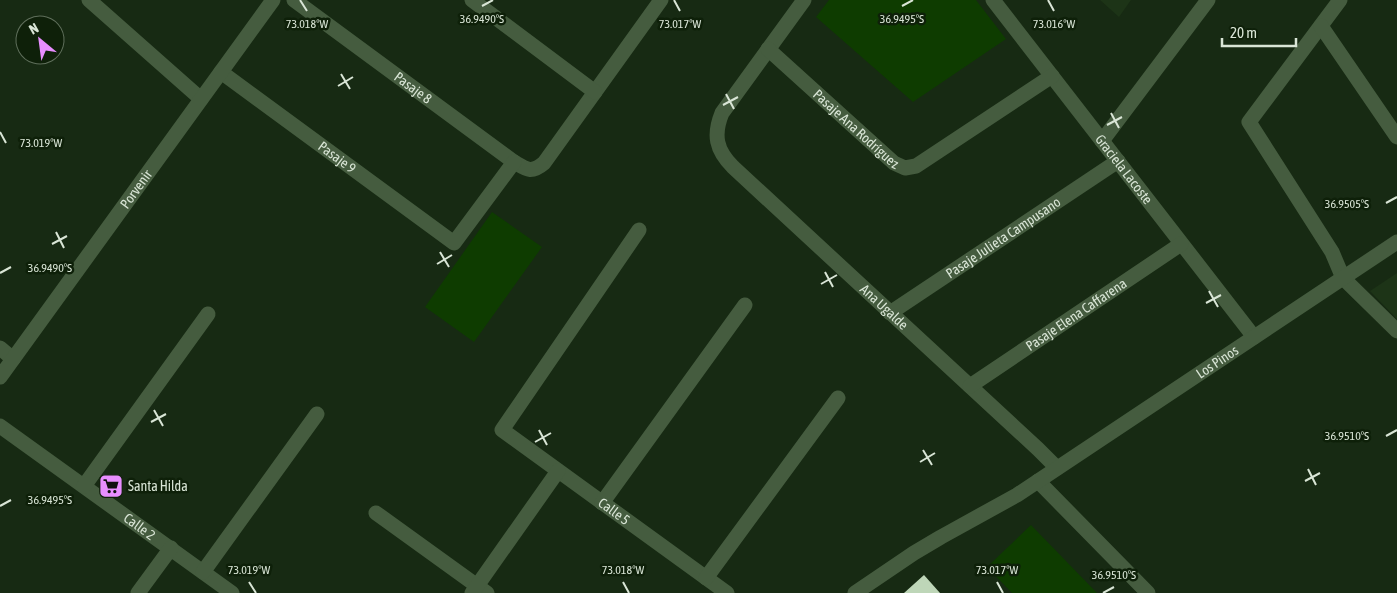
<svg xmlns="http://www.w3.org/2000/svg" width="1397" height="593" viewBox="0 0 1397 593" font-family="'Asap Condensed',sans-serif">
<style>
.built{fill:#1d3417}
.green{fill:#0e3c00}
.building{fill:#bed6b8;filter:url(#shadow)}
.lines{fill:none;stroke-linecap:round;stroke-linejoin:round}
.minor{stroke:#455c3f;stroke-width:15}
.ticks{fill:none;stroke:#d9e5d6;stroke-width:2}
.labels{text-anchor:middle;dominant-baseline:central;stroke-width:5;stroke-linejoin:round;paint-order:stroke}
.street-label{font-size:14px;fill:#d9e5d6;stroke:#0e2009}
.poi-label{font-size:14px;fill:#d9e5d6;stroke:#0e2009;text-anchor:start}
.ticks-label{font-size:12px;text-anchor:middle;fill:#d9e5d6;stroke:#0e2009;stroke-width:5;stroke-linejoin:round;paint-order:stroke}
</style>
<defs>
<filter id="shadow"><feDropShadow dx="3" dy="5.5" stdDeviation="0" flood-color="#0009"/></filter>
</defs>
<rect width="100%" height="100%" fill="#172a13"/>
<path class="built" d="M1100,0H1131L1119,17Z
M1397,273V319L1370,291Z"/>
<path class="green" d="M829,0H976L1006,39L913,102L816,17Z
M492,212L542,247L474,342L425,307Z
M1031,525L1097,593H1012L987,567Z"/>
<path class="building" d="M924,575L940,593H904Z"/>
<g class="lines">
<g class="minor">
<path d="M89,0L201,99"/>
<path id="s1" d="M294,0L514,162C526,169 531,174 544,163L661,0"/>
<path d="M472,0L595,92"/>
<path id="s2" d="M804,0L722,113C713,135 716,150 733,167L1038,449L1057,468"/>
<path id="s3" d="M993,0L1254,337"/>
<path d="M1340,0L1249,122L1332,252L1343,278L1397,331"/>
<path d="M1321,26L1397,137"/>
<path id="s4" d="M768,49L894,163L905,168L916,166L1052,76"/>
<path id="s5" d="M221,72L454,243L514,162"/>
<path d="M1102,141L1208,0"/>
<path id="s6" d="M639,230L502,430L727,593"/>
<path id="s7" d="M890,313L1118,161"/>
<path d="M0,348L13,359"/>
<path id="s8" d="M0,377L273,0"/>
<path id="s9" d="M970,386L1181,244"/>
<path id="s10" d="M0,426L232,593"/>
<path d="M1038,481L1148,593"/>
<path d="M84,486L208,314"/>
<path d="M602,503L745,305"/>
<path d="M376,513L487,593"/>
<path d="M203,572L317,414"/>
<path d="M706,578L838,398"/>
<path d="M138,593L171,548"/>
<path d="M472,593L558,471"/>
<path id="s11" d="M855,593L914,553L941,537L1017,495L1397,242"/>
</g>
</g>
<path class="ticks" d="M300,0L307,11M674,0L680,11M1048,0L1054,11M482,6L493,0M902,6L913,0M341,74L350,89M338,86L353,77M726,94L734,109M723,105L738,97M1111,113L1119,128M1107,125L1122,117M0,132L6,143M1386,203L1397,197M56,232L64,248M52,244L67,236M440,252L449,267M437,264L452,255M825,272L833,287M0,273L11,267M821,284L837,275M1209,291L1218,307M1206,303L1221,295M154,410L163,426M151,422L166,414M539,430L547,445M1386,436L1397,430M535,442L551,433M923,450L932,465M920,462L935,453M1308,469L1316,485M1305,481L1320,473M0,506L11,500M249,582L256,593M623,582L629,593M997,582L1003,593M1103,593L1114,587"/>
<defs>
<g id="supermarket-square" transform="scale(1.25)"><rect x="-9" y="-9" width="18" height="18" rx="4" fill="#e88eff" stroke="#0e2009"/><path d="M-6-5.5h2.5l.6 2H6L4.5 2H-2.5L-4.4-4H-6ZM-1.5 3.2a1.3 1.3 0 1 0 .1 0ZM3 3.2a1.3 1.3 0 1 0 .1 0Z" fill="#111"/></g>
</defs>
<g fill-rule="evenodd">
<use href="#supermarket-square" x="111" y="486"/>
</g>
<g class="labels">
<g class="street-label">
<text stroke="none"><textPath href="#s1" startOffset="148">Pasaje 8</textPath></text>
<text stroke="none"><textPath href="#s4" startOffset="119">Pasaje Ana Rodríguez</textPath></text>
<text stroke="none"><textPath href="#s5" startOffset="144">Pasaje 9</textPath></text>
<text stroke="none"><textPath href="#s3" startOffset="214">Graciela Lacoste</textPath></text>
<text stroke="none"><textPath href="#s8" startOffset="232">Porvenir</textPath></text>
<text stroke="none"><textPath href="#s7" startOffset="136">Pasaje Julieta Campusano</textPath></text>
<text stroke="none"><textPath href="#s2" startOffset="405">Ana Ugalde</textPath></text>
<text stroke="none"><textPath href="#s9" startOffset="128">Pasaje Elena Caffarena</textPath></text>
<text stroke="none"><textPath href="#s11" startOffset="430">Los Pinos</textPath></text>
<text stroke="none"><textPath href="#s6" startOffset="381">Calle 5</textPath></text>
<text stroke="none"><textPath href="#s10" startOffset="172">Calle 2</textPath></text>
</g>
<g class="poi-label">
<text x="128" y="486">Santa Hilda</text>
</g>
</g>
<g class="ticks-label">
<text x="482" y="23">36.9490°S</text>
<text x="902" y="23">36.9495°S</text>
<text x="307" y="28">73.018°W</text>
<text x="680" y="28">73.017°W</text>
<text x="1054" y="28">73.016°W</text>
<text x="41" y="147">73.019°W</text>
<text x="1347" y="208">36.9505°S</text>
<text x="50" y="272">36.9490°S</text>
<text x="1347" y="440">36.9510°S</text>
<text x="50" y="504">36.9495°S</text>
<text x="249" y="574">73.019°W</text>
<text x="623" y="574">73.018°W</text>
<text x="997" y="574">73.017°W</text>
<text x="1114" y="579">36.9510°S</text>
</g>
<g transform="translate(40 40) rotate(331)"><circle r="24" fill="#0e2009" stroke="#5f6f5b"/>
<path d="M0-4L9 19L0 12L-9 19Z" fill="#e88eff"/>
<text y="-8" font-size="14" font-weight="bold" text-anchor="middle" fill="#d9e5d6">N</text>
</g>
<path d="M1222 38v8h74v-8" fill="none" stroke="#d9e5d6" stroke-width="2.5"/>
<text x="1230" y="38" font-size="15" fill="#d9e5d6" stroke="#0e2009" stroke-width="4" paint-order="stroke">20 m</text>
</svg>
